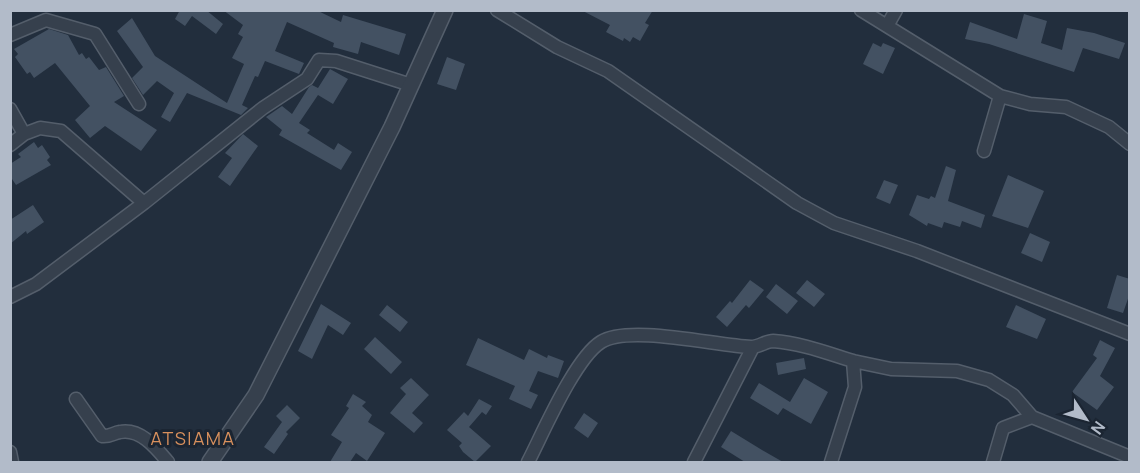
<svg xmlns="http://www.w3.org/2000/svg" width="1140" height="473" viewBox="0 0 1140 473" font-family="Manrope,sans-serif">
<style>
.building{fill:#435162}
.lines{fill:none;stroke-linecap:round;stroke-linejoin:round}
.minor-casing{stroke:#545e6b;stroke-width:15}
.tertiary-casing{stroke:#545e6b;stroke-width:18}
.minor{stroke:#36404d;stroke-width:12}
.tertiary{stroke:#36404d;stroke-width:15}
.labels{text-anchor:middle;dominant-baseline:central;stroke-width:6;stroke-linejoin:round;paint-order:stroke}
.quarter-label{font-size:18px;letter-spacing:1.5px;fill:#d8905d;stroke:#1b2532}
</style>
<rect width="100%" height="100%" fill="#222e3d"/>
<path class="building" d="M180,10H206L223,24L216,34L192,16L185,26L175,19Z
M223,10H316L341,22L343,15L406,34L399,55L361,42L358,54L333,47L334,43L287,22L275,51L304,63L299,74L265,61L258,77L255,76L242,105L248,108L241,115L187,93L170,122L161,117L174,93L157,81L143,95L132,78L143,67L117,31L132,18L155,56L227,103L244,64L232,58L243,37L238,34L243,25Z
M581,10H653L645,23L649,25L640,41L633,37L630,42L624,38L623,41L606,32L610,25Z
M1024,14L1047,21L1041,43L1062,50L1067,28L1094,33L1125,43L1119,59L1083,48L1074,72L989,44L965,39L970,22L1017,39Z
M49,29L68,35L79,55L82,53L86,59L89,57L99,70L106,67L124,96L114,102L157,130L141,151L105,126L90,138L75,120L90,106L55,63L34,78L30,72L27,74L15,57L18,54L14,49Z
M873,43L881,47L883,43L895,48L883,74L863,64Z
M447,57L465,64L456,90L437,84Z
M330,69L348,79L333,104L318,95L299,123L310,130L307,133L334,150L338,143L352,152L341,170L279,135L282,130L266,117L282,106L292,114L309,87L312,85L318,88Z
M243,134L258,146L230,186L218,177L232,158L225,153Z
M34,142L38,148L42,145L50,157L47,160L51,165L16,185L10,176V164L21,157L18,154Z
M946,166L956,170L948,201L985,215L981,228L962,221L960,227L944,222L942,228L928,223L927,226L909,215L917,195L929,199L931,196L935,198Z
M1008,175L1044,191L1028,228L992,216Z
M884,180L898,185L890,204L876,198Z
M33,205L44,222L27,234L26,231L10,244V220Z
M1030,233L1050,242L1042,262L1021,253Z
M1117,275L1130,279V293L1123,313L1107,308Z
M750,280L764,290L749,308L746,305L727,327L716,317L730,301L732,303Z
M807,280L825,294L814,307L796,293Z
M776,284L798,301L787,314L766,297Z
M321,304L351,323L343,335L328,325L312,359L298,351Z
M387,305L408,322L400,332L379,315Z
M1016,305L1046,319L1037,339L1006,327Z
M375,337L402,362L391,374L364,349Z
M478,338L524,360L529,349L547,358L548,355L564,361L558,378L538,371L529,391L538,395L531,409L509,399L515,386L466,365Z
M1100,340L1115,348L1100,376L1114,387L1097,410L1072,392L1097,358L1093,355Z
M804,358L806,369L778,375L776,363Z
M411,378L429,395L412,413L423,423L414,433L390,413L406,394L400,388Z
M804,378L828,392L811,424L783,408L778,415L750,398L759,383L790,402Z
M353,394L366,402L362,406L372,415L368,422L385,433L367,461L356,453L350,462H330L342,442L331,435L349,408L346,406Z
M479,399L492,406L486,415L482,412L469,427L491,446L475,462L463,452L459,446L462,443L447,430L464,412L468,416Z
M287,405L300,418L286,432L288,434L274,454L264,447L282,422L276,416Z
M584,413L598,423L588,438L574,428Z
M731,431L762,450L783,462H745L721,447Z"/>
<g class="lines">
<g class="minor-casing">
<path id="minor" d="M497,10L557,47L608,71L797,203L834,223L917,251L1130,334
M861,10L1000,96L1030,104L1066,107L1109,127L1130,144
M887,26L896,10
M10,35L46,20L95,34L139,104
M10,109L24,134
M10,145L24,134L40,128L61,131L144,203
M984,151L1000,96
M10,297L36,284L144,203L263,108L307,79L319,60L336,61L411,85
M853,361L891,369L957,371L989,380L1013,395L1032,417
M76,399L102,436C110,437 113,433 120,432C141,428 157,449 168,462
M10,452L12,462
M528,462C543,433 575,358 601,342C629,324 718,346 751,347C759,347 766,341 773,341C801,343 827,353 853,361L855,387L831,462
M694,462L753,347
M993,462L1003,428L1032,417L1130,457"/>
</g>
<g class="tertiary-casing">
<path id="tertiary" d="M210,462L256,395L392,127L445,10"/>
</g>
<use href="#minor" class="minor"/>
<use href="#tertiary" class="tertiary"/>
</g>
<g class="labels">
<g class="quarter-label">
<text x="193" y="438">ATSIAMA</text>
</g>
</g>
<rect width="1140" height="473" fill="none" stroke="#b2bbc9" stroke-width="24"/>
<g transform="translate(1086 419) rotate(126)" stroke="#1b2532" stroke-width="4.5" paint-order="stroke">
<path d="M0-4.5L10 22L0 15L-10 22Z" fill="#b2bbc9"/>
<text y="-9" font-size="16" font-weight="bold" text-anchor="middle" fill="#b2bbc9">N</text>
</g>
</svg>
